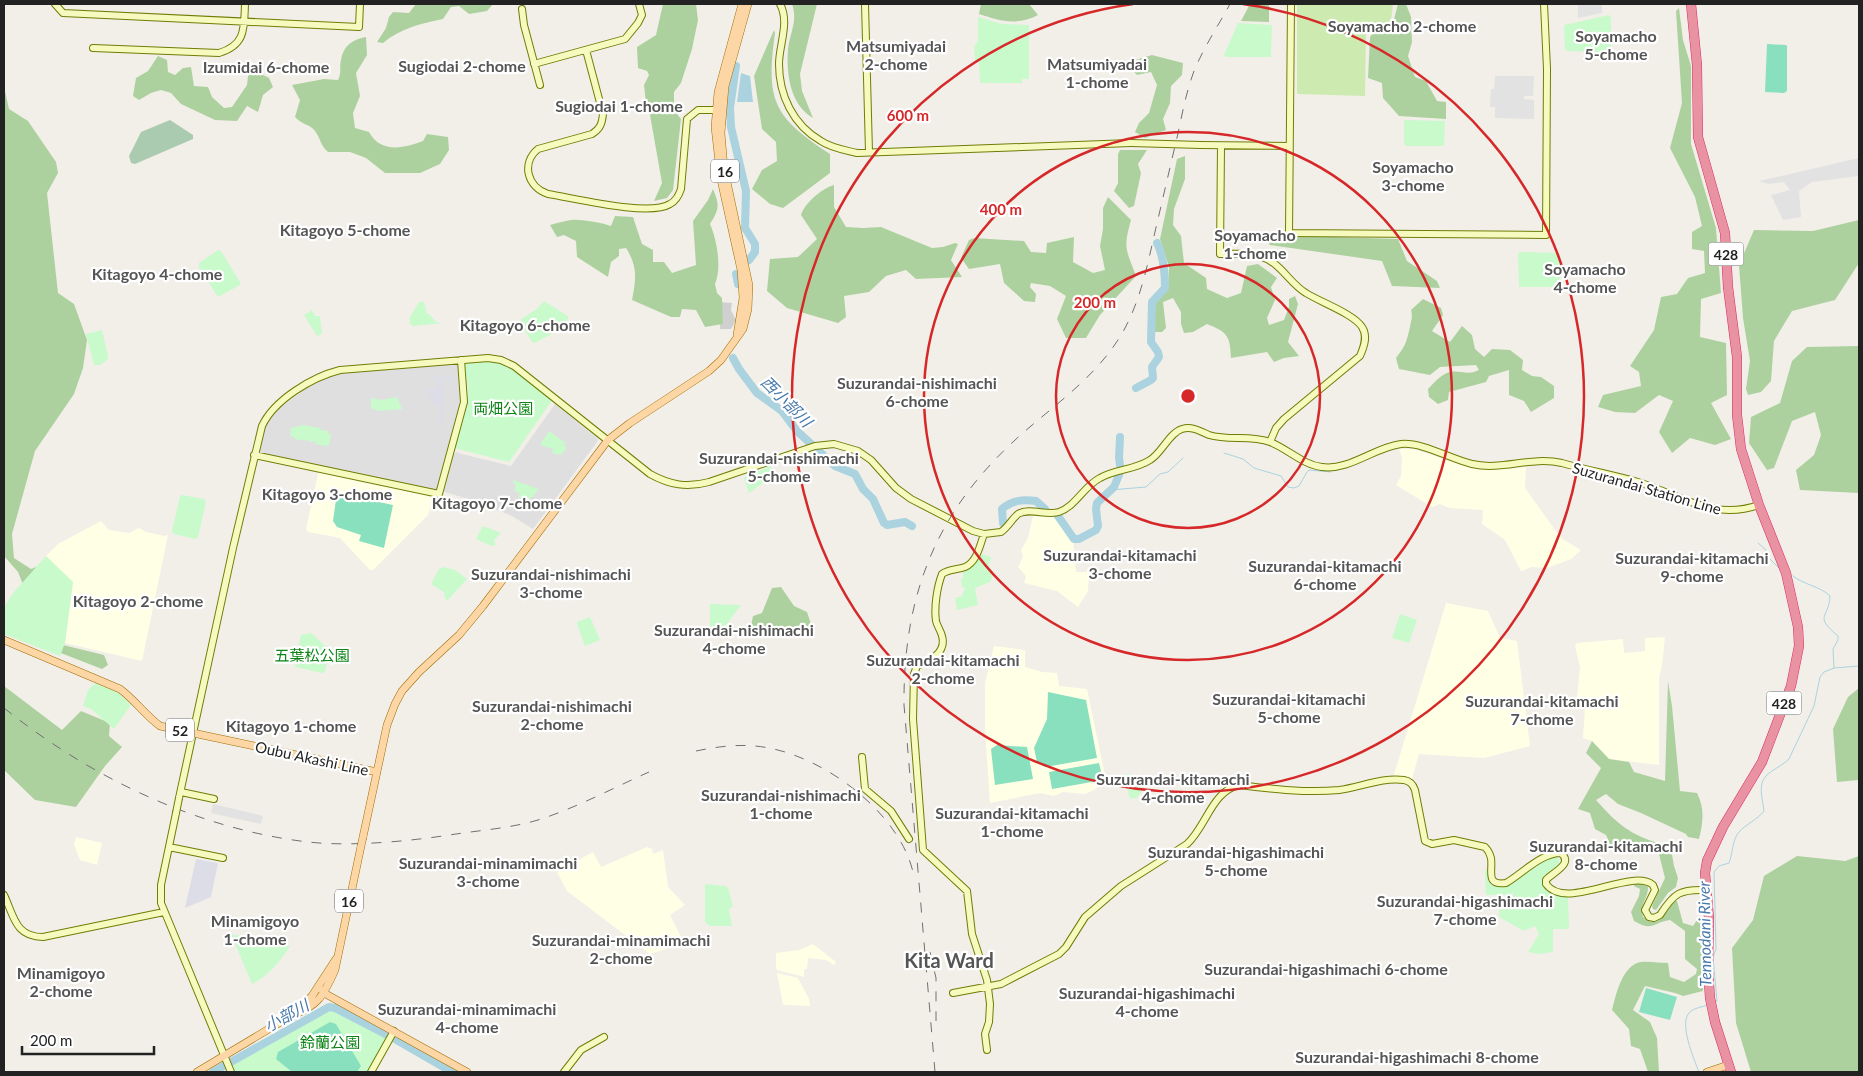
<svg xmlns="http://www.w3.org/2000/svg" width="1863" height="1076" viewBox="0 0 1863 1076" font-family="Lato,'Noto Sans JP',sans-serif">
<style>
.residential{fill:#e0dfdf}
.education{fill:#ffffe5}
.religious{fill:#d0d0d0}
.grass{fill:#cdebb0}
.forest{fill:#add19e}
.cemetery{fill:#aacbaf}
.park{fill:#c8facc}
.pitch{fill:#88e0be}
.parking{fill:#e2e2e2}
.plaza{fill:#dddde8}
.water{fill:#aad3df}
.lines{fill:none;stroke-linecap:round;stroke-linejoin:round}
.stream{stroke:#aad3df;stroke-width:1}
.river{stroke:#aad3df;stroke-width:8}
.secondary-casing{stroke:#707d05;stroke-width:8}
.primary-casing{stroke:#a06b00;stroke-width:8}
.highway-casing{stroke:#dc2a67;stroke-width:10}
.secondary{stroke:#f7fabf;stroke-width:6}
.primary{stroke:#fcd6a4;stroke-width:7}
.highway{stroke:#e892a2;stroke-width:9}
.rail{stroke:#707070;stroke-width:1;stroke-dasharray:10 10;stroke-linecap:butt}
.secondary-bridge-casing{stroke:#707d05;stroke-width:8;stroke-linecap:butt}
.primary-bridge-casing{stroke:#a06b00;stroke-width:8;stroke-linecap:butt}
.secondary-bridge{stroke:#f7fabf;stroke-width:6}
.primary-bridge{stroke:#fcd6a4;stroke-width:7}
.ring{fill:none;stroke:#d62828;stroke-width:2.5}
.labels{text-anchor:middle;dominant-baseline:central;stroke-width:4.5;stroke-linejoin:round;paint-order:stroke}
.shield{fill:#fff;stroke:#646464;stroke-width:1}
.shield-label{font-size:14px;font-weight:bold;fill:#222}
.park-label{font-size:15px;fill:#0c8416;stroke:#fff}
.street-label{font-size:15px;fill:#222;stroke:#fff}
.neighbourhood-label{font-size:16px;font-weight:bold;fill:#555;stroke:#fff}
.water-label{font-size:16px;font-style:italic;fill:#4a7aab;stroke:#fff}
.district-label{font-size:20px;font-weight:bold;fill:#555;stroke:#fff}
.centre{fill:#d62828;stroke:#fff;stroke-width:2.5}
.ring-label{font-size:15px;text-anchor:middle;font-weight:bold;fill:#d62828;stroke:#fff;stroke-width:4.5;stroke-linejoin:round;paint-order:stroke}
</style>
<rect width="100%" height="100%" fill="#f2efe9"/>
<path class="residential" d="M459,363L461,403L438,491L257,454L262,433L271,414L311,385L333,374Z
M555,404L598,439L597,442L533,529L512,516L478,502L445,492L444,490L453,455L459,451L458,453L511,466Z"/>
<path class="education" d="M1399,449H1413L1472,468L1498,469L1526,467L1525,488L1561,538L1581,550L1571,559L1547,568L1532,567L1521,571L1505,540L1482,524L1483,510L1449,508L1440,504L1432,507L1396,485L1401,476L1402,457Z
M320,472L432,496L434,499L428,515L373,570H370L340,538L308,532L306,529L318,474Z
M1033,516L1057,517L1073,540L1076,572H1089L1088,591L1078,607L1057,591L1024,583L1026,576L1018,567L1023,557L1021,550L1028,538Z
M101,521L109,530L129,533L139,528L146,532L165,536L168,535L142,661L65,643L73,582L46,556L58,544Z
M1446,603L1488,611L1500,638L1517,641L1530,746L1484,758L1419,754L1412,779L1393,778Z
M1665,637L1662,666L1659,677V765L1609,759L1592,741L1583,738L1585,708H1576L1580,667L1575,646L1577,643L1623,639L1624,653L1645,651V638Z
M994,646L1025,650V667L1042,672L1057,673L1059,686L1087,689L1106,780L1094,790L1085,794L1063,792L1054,796L1040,793L990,803L985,731V683Z
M76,837L102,843L97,865L80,860L74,844Z
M647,847L652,849L653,854L663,850L668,887L685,905L670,915L684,943L650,954L567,891L557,872L593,852L601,867Z
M813,944L836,962L834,965L826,960L808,958L807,969H804V977L777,970L776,968V953L799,950Z
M777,973L798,978L809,999L810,1006L783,1005Z"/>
<path class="religious" d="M720,302L732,303L731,310L736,320L731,329H720Z"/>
<path class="grass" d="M1297,4H1393L1391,21L1382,27L1371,28L1366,35L1365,96L1297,94Z"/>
<path class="forest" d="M416,4H493L487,11L469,14L459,6L451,7L443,19C420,24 401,28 383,43L377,42L386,28L389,17L393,12L409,13Z
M663,4H696L698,20L692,49L681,83L674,92V104L677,114L681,119L673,190L667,198L654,201L662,183L650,115L646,103L644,85L649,75L647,71L638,68L637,47L656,35Z
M792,4H817L800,74L802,91L813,118C790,105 786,73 788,49C790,32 798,21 792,4Z
M981,4H1029L1038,15C1017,26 1000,21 979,14Z
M1250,4H1269V22L1241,21Z
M1398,4H1406L1411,17L1412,42L1408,56L1415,77L1426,81L1437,101L1446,102V119L1399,116L1383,98L1382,83L1368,78L1370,37C1375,30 1386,28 1393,23Z
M1679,8L1683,40L1691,66V144L1716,228L1721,293L1701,299L1700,337L1726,343L1727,395L1711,403L1731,439L1715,445L1690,438L1672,453L1659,432L1673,401L1659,395L1635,413L1615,412L1598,407L1603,395L1641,386L1639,372L1630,366L1654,330L1661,297L1677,294L1688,278L1705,273L1704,251L1692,249V232L1702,226L1695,197L1670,148L1682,103L1676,11Z
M774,30L775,33C766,100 772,116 830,154V173L783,208L770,204L752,189L762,170L777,161L776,142L762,129L754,76Z
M366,37L367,55L356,73L360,96L353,113L355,128L369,132C381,154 404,148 423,141L427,134L448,137L449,150L440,164L420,173H385L366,158L350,152H328C320,145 321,139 315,131C309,123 303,126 295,117L300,100L292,85L324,79L338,80C342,72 339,68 341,60C343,46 353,39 366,37Z
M1152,55L1183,63L1182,75L1171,86L1170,103L1163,119L1166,130L1145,138L1135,132L1139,123L1149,113L1157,85L1151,72L1137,75L1132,69V61Z
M158,56L167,60L168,72L175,75L183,68L191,67L194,86L208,87L212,97L224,108L232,107L247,85L249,68L269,78L273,87L263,95L258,112L247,106L237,121L215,120L181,104L171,93L161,90L151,93L139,100L133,96L136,78L148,71Z
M4,87L9,109L28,121L56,162L58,173L47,193L58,293L74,304L87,340L83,368L74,394L35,451L12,534L14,558L31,569L46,563L63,645L104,655L108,665L102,669L48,648L18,572L4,556Z
M1120,150H1147L1138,164L1141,173L1134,206L1129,208L1114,191L1118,183V154Z
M1185,156V179L1174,209L1173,225L1181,236L1184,263L1206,278L1207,289L1227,298L1241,293L1247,266L1258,264L1277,278L1271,287L1275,300L1267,318L1269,325L1284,320L1289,307V299L1295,296L1298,304L1288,342L1299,356L1284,358L1274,362L1267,352L1231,358C1230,335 1227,332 1207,324L1193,332L1184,333L1181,324V312L1173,298L1163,302L1166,328L1162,332H1155V303L1168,288L1169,267L1160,239L1177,159Z
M834,185V207L846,227L863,228L881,227L932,248L943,247L955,243L958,244L951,260L962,277L916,279L906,270L886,276L869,292L844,296L846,317L838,323L787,308L767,291L770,259L798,257L817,239L801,215C804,204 822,188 834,185Z
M713,189C720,205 719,210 710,224C717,240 722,268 715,284L717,293L722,298L723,324L705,327L696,310L682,309L680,317H671L632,300C636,279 638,267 626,248L619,249V256L611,262L608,277L577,257L576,241L564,235L557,237L550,225C557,223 564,221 571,220C579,219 603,223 611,226L615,216L633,217L642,244L653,250V262H664L672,273L696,265L693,221L708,200Z
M1108,197L1131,220C1123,249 1126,249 1136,276L1100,315L1086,338H1066L1057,319L1066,296L1050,286L1031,283L1030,287L1036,294L1035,302L1024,301L1004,283L1000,264L969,269L961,258L969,240L974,238L1024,241L1031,252L1046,253L1047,243L1074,237L1073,262L1093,273L1105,270L1100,246L1103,229V208Z
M1859,220V263L1835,300L1792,311L1774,341L1771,381L1761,392L1748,395L1746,389L1750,361L1743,318L1739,265L1754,230L1813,231Z
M1271,235L1398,239L1407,261L1437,281L1440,288L1392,286L1382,261L1270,245L1267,241Z
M1423,299L1441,308L1443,315L1432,331L1450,342L1462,326L1472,335L1475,349L1484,357L1492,349L1510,350L1523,360L1522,370L1532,376L1541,377L1554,386V398L1531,412L1524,401L1509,395V370L1489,376L1486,382L1449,392L1448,400L1438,404L1429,397L1428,389C1434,383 1441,374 1450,372C1461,370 1467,376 1479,370L1476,365L1440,367L1430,375L1399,369L1396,358C1406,345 1406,343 1410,327C1411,320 1413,318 1411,310Z
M1859,346V493L1800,490L1796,470L1814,455L1821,435L1815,412L1792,421L1774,468L1767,470L1749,443L1751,417L1780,403L1792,361L1807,347Z
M781,587L794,606L807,612L812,627L803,633L755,632L751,626L753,616L762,613L772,588Z
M1668,681L1672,706L1680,791L1697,793C1705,809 1703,822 1699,839L1688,837L1686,834L1641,813L1618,804L1606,794L1596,800C1613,819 1625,831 1649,840C1657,843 1664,844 1671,849L1674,866L1678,878L1676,887L1668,893L1656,910L1653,909L1652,906L1665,878L1659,854C1644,847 1626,849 1610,844L1606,835L1595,829L1590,813L1578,809L1601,768L1586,753L1592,741L1609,759L1629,762L1634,772L1665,781Z
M4,686L62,730L81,711L110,723L109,736L122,747L105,766L76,807L35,800L4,770Z
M1859,688V780L1837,782L1833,729L1848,697Z
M1797,856L1845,861L1859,856V1072H1751L1736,1023L1732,948L1753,920L1764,876Z
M1642,883L1648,887C1648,900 1640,901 1643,917L1651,922L1658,921L1673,901H1677L1683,923L1693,926L1699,917L1704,921L1703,991L1683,996L1675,993L1645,986L1633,1010L1650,1022L1657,1038L1659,1072H1648L1640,1049L1631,1046L1629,1029L1612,1010C1616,995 1622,965 1641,962C1650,961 1660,963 1668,963L1670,977L1684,982L1696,974L1697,969L1685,959V931L1670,920C1651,923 1654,932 1634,921L1631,912L1639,896L1640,889L1634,886L1635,884Z"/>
<path class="cemetery" d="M170,120L193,135V139L135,164L131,163L129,156L141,132Z"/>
<path class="park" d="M1609,15L1611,18V50L1610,52L1567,51L1565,49L1564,25Z
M978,17L1002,24L1029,25V79H1022V83H980L979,63L975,59L974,47L978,41Z
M1238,23L1272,25L1271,57H1226L1224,55Z
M1404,120L1445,121L1444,146H1406L1404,143Z
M218,250L221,251L240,282V285L218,297L199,267V263Z
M1520,252L1558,253L1560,255V284L1557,287H1519L1518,254Z
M544,301L568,316V319L561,329L535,343L532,342L520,322L521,319L537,309Z
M419,302H424L427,314H429L436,322L443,323L413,326L410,324V317Z
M312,310L315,316H320L322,334L317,336L304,315Z
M102,330L108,356V359L100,365H94L86,334Z
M488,361C515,365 532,383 553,399L509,462L454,448L466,407L468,389L464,364Z
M397,397L402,409L379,411L371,408V398L381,400Z
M303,425L321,428L320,430L328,431V433L331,434L329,445L327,446L315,444L316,442L313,441L312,443L310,441L294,439V437L290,436L291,428Z
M549,431L566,443L564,445L567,448L561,455L552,453L553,449L540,445Z
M770,466L775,474L749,493L744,478Z
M513,480L539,489C531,498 531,502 518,497L520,493L514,491L516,485L513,482Z
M182,495L204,499L206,502L198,537L195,539L174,534L172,531L180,496Z
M483,526L501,533L494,540L496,545L492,546L476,539Z
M981,554L991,557L989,565L992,578L990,582L975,588L978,605L957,610L955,598L962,596L965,588L962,587L961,580L963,577V571C971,570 978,561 981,554Z
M46,556L73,582L65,643L60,656L4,634V607L14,592Z
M444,567L455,570L467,579L447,601L444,596L445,593L431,584L439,569Z
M710,604L741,605L723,629H710Z
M1400,614L1417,620L1409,643L1392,638Z
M590,617L600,640L585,646L577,624V622Z
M311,633L334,654V657L326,665L325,672L322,673L296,667L295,664L301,635Z
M98,681L118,692L131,705L114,729L91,709L83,706L88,690Z
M1125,774H1130L1144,788L1137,798L1131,799L1129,796Z
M1552,856L1558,857L1560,866L1543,877V883L1548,891L1568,896L1569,929H1553V952L1540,954L1528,952L1539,934L1535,926L1524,931L1499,917V904L1513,906V893L1508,895H1486L1485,870L1488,871C1490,883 1496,888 1508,886Z
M705,884L725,886L728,888L733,906L729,909L732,926H710L705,922Z
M231,934L290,946C279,963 269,975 252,984Z
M329,1009L335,1010L387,1037L368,1072H235L232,1064Z"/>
<path class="pitch" d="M1767,44L1786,45L1787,46V91L1784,93L1765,92Z
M337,493L393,505L384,548L359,541L361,535L337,527L333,521Z
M1048,692L1086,700L1097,758L1045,767L1037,762L1034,748L1047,719Z
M997,745L1027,747L1033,779L995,785L991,749Z
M1099,763L1103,780L1052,789L1049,772Z
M1646,988L1677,997L1670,1020L1639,1012Z
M330,1022L336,1024L361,1066L357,1072H292L276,1059L278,1052Z"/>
<path class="parking" d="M1578,4H1602V13L1578,18Z
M1495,76H1534L1533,96H1524V99L1534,100V119L1495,118V107H1490L1491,89H1494Z
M1859,158V176L1812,182L1799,191L1801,217L1783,220L1771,195L1790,190L1784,182L1768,184L1759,181Z
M213,804L263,816L261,824L211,813Z"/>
<path class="plaza" d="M453,376V379L443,380V424L440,422V404H431V394H427V390L438,389L437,380H432V377Z
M196,859L218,863L211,897L185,908Z"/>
<path class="water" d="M741,73L750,76L753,102H737Z"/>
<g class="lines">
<path class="stream" d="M1224,453L1243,459L1254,468L1281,476L1288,487L1294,488L1299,486L1307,472L1309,470L1331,472
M1110,490L1146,487L1160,474L1168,472L1183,458
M1758,543L1765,549L1768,557L1779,568
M1793,576C1804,585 1820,586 1830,596C1829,619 1813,615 1838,636V640L1833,649L1834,668
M1714,1003L1717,1001L1713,957L1716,949L1714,872L1719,866L1729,863C1733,853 1732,840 1739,832C1746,824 1757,820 1764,811C1762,795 1756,781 1772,771C1778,767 1784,764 1789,759L1814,706L1820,677L1824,672L1834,668L1859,666
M1699,1072C1694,1059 1678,1022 1690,1012C1694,1008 1702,1007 1708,1005"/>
<path class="river" d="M736,66L730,108L731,127L746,191L745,228L755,244V252L749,260
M736,274L738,284
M733,358L739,369L757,393L782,411L797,431L835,466L855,474L863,489L873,499L884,523L887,525L905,522L912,526
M1136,388L1151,380L1153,378L1152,367L1159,357L1158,352L1151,342L1152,302L1165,288C1165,272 1164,257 1157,243
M1120,437L1119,458L1120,465
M1058,516L1074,539H1079L1096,530L1098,526L1096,509L1097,503L1114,487L1119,475
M1003,523L1002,509C1012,500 1023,499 1036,501L1045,509
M213,1072L329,1007L335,1008L395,1039L452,1072"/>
<g class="secondary-casing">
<path id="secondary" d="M55,4L63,13L359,27L360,4
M780,4C790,22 779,45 779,64C779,95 793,125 821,141C831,148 845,150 857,153L1131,143
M865,4L869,152
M1291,4L1289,233L1546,235L1547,69L1544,4
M522,9L524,25L540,85
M93,48L219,53C246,45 244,28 245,4
M586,50L603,114C602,124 600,129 592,134L538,149C521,163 527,187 548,194C574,198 649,217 670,204C676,201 679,195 681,189L687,119L698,110H716
M534,64L625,39L638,23L642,15L639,4
M1201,145L1289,146
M1221,146L1220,254C1234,254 1249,252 1262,257C1281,263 1290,284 1306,293C1320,302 1354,314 1362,327C1368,336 1364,347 1360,356L1284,419L1276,428L1270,442
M254,455L439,494L464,402L461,360
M984,534C980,545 977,562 965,567C957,570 949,569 942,574C937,587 934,607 936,621C937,626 941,631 942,636C947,653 929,661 917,666L914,674L913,719L923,850L967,891L972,934L987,980L990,1004L989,1022L985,1034L987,1050
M862,757L865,789L891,811L909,839
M181,792L214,799
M179,798L233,548L262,426C274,400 312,377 340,370L488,358L501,360L514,366L650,474C670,485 687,488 709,482L815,446L834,444L858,451L871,460L896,488L911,499L973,531L984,534L1001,532C1008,527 1012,519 1018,514C1029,507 1047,516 1059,512C1076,506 1084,486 1100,478C1115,469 1135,470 1150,460C1162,453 1169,433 1182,429C1192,426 1200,431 1209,435C1228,441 1251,435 1270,442C1288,449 1303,465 1322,467C1349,471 1375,447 1401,444C1423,442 1450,459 1472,464C1502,471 1530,456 1562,463C1587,470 1613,475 1638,482C1681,495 1712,521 1759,505
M176,813L161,885V903L231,1072
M169,847L223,858
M4,895C14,916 15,937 43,937L164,912
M953,993L1001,984L1059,954L1066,947L1085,917L1121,886L1187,844C1206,827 1212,791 1239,785C1273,789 1306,793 1339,790C1361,787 1382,777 1404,780C1410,781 1413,784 1415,790L1425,841L1432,844L1454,840L1485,847C1488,850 1490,854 1491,858C1493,871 1485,886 1506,883C1523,873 1541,853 1561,853C1574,864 1553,872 1546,880V884C1566,912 1631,867 1653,885L1655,890L1645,910L1649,917L1654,918L1660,915C1674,893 1680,889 1706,890
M371,1072L394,1031
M564,1072L581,1050L604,1037"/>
</g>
<g class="primary-casing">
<path id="primary" d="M737,335L743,298L741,270L721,180L715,127L718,92L742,4
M4,640L120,689C135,700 145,715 160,726L377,772
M363,837L387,725L395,704L402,691L419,672L459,635L483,606L608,440L630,423L709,371L721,360L743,329L748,309L749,285L724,168L721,133L725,86L748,4
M322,990L324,993L467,1072
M289,1017C318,1006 323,997 335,970L361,846
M197,1072L289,1017L312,996L336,959
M1707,1072L1728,1065"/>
</g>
<g class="highway-casing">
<path id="highway" d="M1691,4L1697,65L1698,137L1725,233L1728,287L1737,357V415L1741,449L1759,505L1786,573L1798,627L1799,646L1791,686L1762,762L1723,827L1707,861L1705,873L1709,918L1708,969L1710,998L1715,1022L1731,1072"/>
</g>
<use href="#secondary" class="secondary"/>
<use href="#primary" class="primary"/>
<use href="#highway" class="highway"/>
<path class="rail" d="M4,708C90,777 197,829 308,842C352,847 412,841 456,834C483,830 511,828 538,820C576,808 613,788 649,772
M696,751C720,746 744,743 769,748C827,759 899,813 913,872
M930,952L936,978V1021
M935,1072L904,705C903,592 938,507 1024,432C1061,400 1100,373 1124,330C1143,295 1149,256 1158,219C1165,189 1172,159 1179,129C1183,109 1187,90 1194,71C1204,47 1218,26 1230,4"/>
<g class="secondary-bridge-casing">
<path id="secondary-bridge" d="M1131,143L1201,145
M176,813L179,798"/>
</g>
<g class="primary-bridge-casing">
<path id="primary-bridge" d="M361,846L363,837"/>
</g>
<use href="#secondary-bridge" class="secondary-bridge"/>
<use href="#primary-bridge" class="primary-bridge"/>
</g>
<g class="ring">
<circle cx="1188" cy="396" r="132"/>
<circle cx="1188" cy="396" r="264"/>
<path d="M1243 4A396 396 0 1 1 1133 4"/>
</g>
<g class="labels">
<g class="shield">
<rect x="711" y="159.5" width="28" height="23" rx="4"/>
<rect x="1708.5" y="242.5" width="35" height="23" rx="4"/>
<rect x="1766.5" y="691.5" width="35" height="23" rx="4"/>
<rect x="166" y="718.5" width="28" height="23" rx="4"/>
<rect x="335" y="889.5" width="28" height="23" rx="4"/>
</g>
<g class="shield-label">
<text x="725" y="171">16</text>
<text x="1726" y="254">428</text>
<text x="1784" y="703">428</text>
<text x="180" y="730">52</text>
<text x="349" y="901">16</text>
</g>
<g class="park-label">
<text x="503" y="408">両畑公園</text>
<text x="312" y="655">五葉松公園</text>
<text x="330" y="1042">鈴蘭公園</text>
</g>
<g class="street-label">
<text transform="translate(1647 488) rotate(16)">Suzurandai Station Line</text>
<text transform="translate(312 758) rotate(12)">Oubu Akashi Line</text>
</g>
<g class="neighbourhood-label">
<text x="1402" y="25">Soyamacho 2-chome</text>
<text x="1616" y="35">Soyamacho<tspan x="1616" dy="18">5-chome</tspan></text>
<text x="896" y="45">Matsumiyadai<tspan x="896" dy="18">2-chome</tspan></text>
<text x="1097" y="63">Matsumiyadai<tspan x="1097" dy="18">1-chome</tspan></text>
<text x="462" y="65">Sugiodai 2-chome</text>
<text x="266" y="66">Izumidai 6-chome</text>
<text x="619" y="105">Sugiodai 1-chome</text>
<text x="1413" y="166">Soyamacho<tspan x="1413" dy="18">3-chome</tspan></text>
<text x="345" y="229">Kitagoyo 5-chome</text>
<text x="1255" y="234">Soyamacho<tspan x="1255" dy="18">1-chome</tspan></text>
<text x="1585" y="268">Soyamacho<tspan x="1585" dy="18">4-chome</tspan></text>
<text x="157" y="273">Kitagoyo 4-chome</text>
<text x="525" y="324">Kitagoyo 6-chome</text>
<text x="917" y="382">Suzurandai-nishimachi<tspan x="917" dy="18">6-chome</tspan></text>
<text x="779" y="457">Suzurandai-nishimachi<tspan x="779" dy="18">5-chome</tspan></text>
<text x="327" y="493">Kitagoyo 3-chome</text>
<text x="497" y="502">Kitagoyo 7-chome</text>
<text x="1120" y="554">Suzurandai-kitamachi<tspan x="1120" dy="18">3-chome</tspan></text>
<text x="1692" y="557">Suzurandai-kitamachi<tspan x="1692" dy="18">9-chome</tspan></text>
<text x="1325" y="565">Suzurandai-kitamachi<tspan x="1325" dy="18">6-chome</tspan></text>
<text x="551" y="573">Suzurandai-nishimachi<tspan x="551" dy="18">3-chome</tspan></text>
<text x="138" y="600">Kitagoyo 2-chome</text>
<text x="734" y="629">Suzurandai-nishimachi<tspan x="734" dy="18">4-chome</tspan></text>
<text x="943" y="659">Suzurandai-kitamachi<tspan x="943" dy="18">2-chome</tspan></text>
<text x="1289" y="698">Suzurandai-kitamachi<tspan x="1289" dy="18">5-chome</tspan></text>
<text x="1542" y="700">Suzurandai-kitamachi<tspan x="1542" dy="18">7-chome</tspan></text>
<text x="552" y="705">Suzurandai-nishimachi<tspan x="552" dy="18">2-chome</tspan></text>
<text x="291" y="725">Kitagoyo 1-chome</text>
<text x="1173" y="778">Suzurandai-kitamachi<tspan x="1173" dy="18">4-chome</tspan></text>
<text x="781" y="794">Suzurandai-nishimachi<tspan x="781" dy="18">1-chome</tspan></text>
<text x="1012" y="812">Suzurandai-kitamachi<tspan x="1012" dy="18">1-chome</tspan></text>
<text x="1606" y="845">Suzurandai-kitamachi<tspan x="1606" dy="18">8-chome</tspan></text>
<text x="1236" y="851">Suzurandai-higashimachi<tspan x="1236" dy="18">5-chome</tspan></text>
<text x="488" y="862">Suzurandai-minamimachi<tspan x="488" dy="18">3-chome</tspan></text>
<text x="1465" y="900">Suzurandai-higashimachi<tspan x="1465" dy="18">7-chome</tspan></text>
<text x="255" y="920">Minamigoyo<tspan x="255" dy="18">1-chome</tspan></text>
<text x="621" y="939">Suzurandai-minamimachi<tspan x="621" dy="18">2-chome</tspan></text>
<text x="1326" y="968">Suzurandai-higashimachi 6-chome</text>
<text x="61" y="972">Minamigoyo<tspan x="61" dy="18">2-chome</tspan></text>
<text x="1147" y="992">Suzurandai-higashimachi<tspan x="1147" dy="18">4-chome</tspan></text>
<text x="467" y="1008">Suzurandai-minamimachi<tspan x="467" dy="18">4-chome</tspan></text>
<text x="1417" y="1056">Suzurandai-higashimachi 8-chome</text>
</g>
<g class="water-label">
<text transform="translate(787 401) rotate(45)">西小部川</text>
<text transform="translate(1704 934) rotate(-91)">Tennodani River</text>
<text transform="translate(286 1015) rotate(-29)">小部川</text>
</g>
<g class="district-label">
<text x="949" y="960">Kita Ward</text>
</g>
</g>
<circle cx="1188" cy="396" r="8" class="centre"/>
<g class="ring-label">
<text x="908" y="121">600 m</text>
<text x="1001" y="215">400 m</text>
<text x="1095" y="308">200 m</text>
</g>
<rect width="1863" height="1076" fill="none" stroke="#222222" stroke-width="10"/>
<path d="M22 1046v8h132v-8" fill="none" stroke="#222222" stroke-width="2.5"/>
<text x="30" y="1046" font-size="15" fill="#222222" stroke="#ffffff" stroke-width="4" paint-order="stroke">200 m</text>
</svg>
